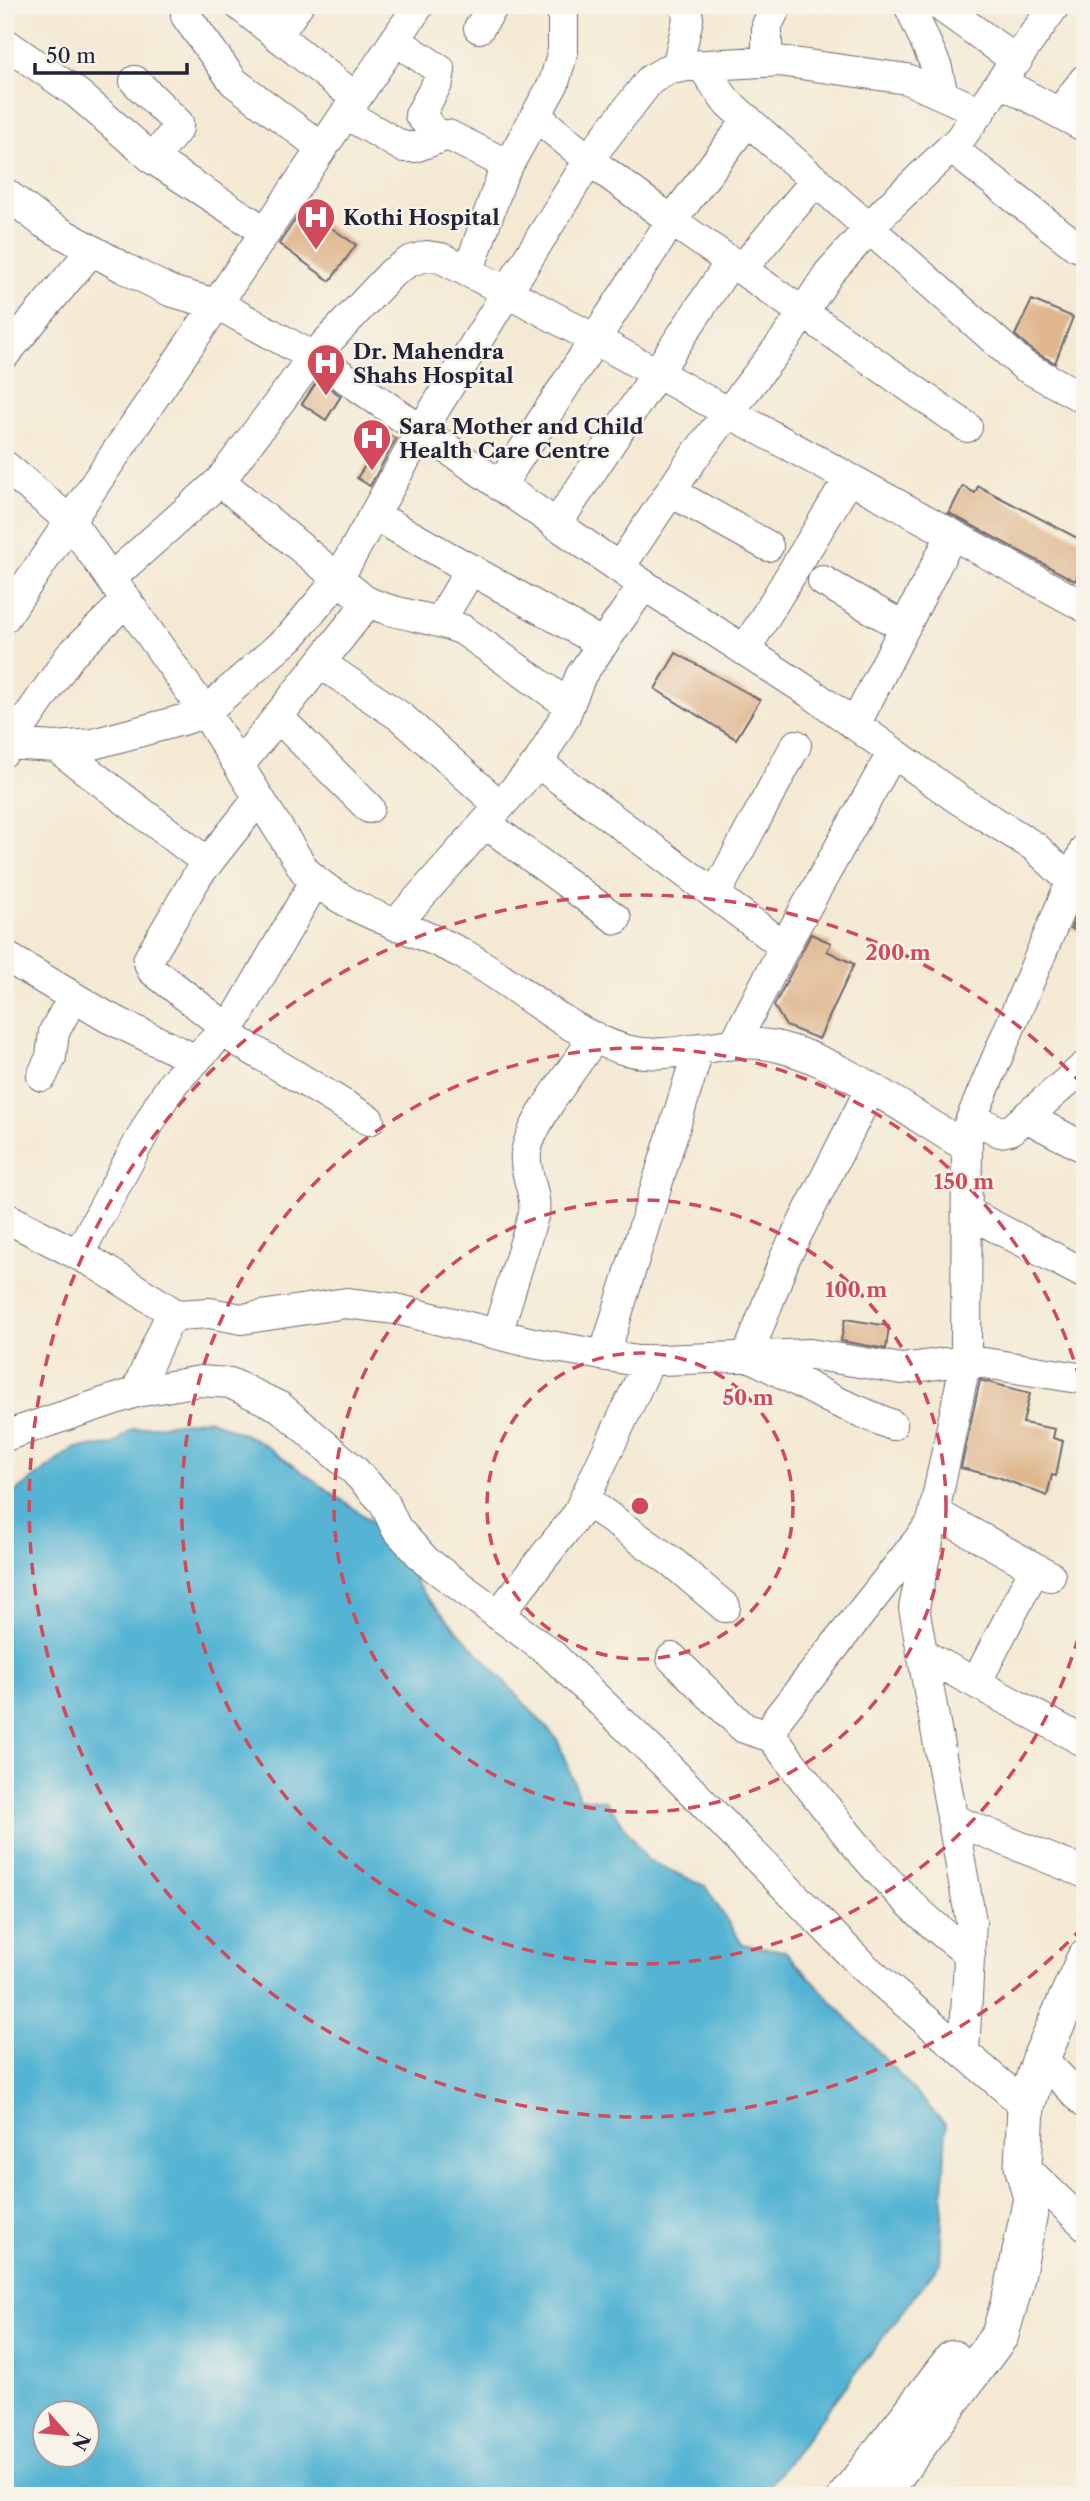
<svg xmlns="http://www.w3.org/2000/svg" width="1090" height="2501" viewBox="0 0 1090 2501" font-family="'Libre Caslon Text',serif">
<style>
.water{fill:#55b4d3;stroke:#3c6b87;stroke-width:2;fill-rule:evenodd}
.building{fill:#dfb68e}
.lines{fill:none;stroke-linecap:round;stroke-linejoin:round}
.minor-casing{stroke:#6c6870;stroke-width:32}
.major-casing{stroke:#6c6870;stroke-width:39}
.minor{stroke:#fff;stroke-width:30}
.major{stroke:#fff;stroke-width:37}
.ring{fill:none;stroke:#d1495b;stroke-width:3.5;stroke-dasharray:12 9}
.labels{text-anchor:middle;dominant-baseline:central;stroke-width:5;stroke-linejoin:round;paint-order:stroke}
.poi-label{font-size:21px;font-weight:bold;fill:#22223b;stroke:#f7f3e8;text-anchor:start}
.centre{fill:#d1495b;stroke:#f7f3e8;stroke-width:3.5}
.ring-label{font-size:21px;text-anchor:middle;font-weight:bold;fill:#d1495b;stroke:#f7f3e8;stroke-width:5;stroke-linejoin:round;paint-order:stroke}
</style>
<rect width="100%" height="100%" fill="#f7f3e8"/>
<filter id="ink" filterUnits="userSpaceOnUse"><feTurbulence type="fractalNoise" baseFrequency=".0143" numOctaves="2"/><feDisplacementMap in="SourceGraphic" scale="14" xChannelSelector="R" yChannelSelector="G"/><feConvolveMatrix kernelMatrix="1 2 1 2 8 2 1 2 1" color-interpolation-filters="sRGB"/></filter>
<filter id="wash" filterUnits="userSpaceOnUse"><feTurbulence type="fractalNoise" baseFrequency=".00686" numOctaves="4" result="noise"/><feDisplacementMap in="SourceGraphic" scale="28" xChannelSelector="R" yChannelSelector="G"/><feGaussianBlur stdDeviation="1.57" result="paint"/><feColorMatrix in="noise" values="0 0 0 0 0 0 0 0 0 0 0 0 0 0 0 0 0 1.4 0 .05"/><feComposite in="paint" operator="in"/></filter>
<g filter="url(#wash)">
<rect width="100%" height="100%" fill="#f4e9d3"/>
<path class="water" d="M208,1419L257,1440L378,1526L424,1594L557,1739L580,1798L606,1801L647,1860L705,1886L742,1944L785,1951L946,2125L940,2263L762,2496H5V1500L74,1448L113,1445L132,1429ZM46,2414H88V2456H46Z"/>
<g id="blocks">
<path class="building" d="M303,208L356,245L330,281L279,244Z
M1032,300L1073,317L1055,363L1034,352L1015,335Z
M318,380L341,396L326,420L302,404Z
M387,433L396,439L370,486L357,478Z
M963,486L975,493L978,486L1085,542V562L1075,581L949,513Z
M676,653L760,700L736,739L655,689Z
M1085,895V935L1071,928Z
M811,934L831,943L827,951L854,964L819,1039L786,1026L774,1006Z
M845,1319L889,1326L886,1349L841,1341Z
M980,1380L1030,1393L1023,1423L1055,1429L1053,1438L1063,1441L1056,1476L1052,1475L1047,1496L998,1477L961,1468Z"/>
</g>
</g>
<g filter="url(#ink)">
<use href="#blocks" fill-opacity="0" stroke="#6c6870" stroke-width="2"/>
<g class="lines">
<g class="minor-casing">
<path id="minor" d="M186,5V16L234,82L322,148
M239,5L356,98
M909,5L937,68L943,95
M939,5L1017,61
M479,28L494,5
M277,36L298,5
M395,40L440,70L438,82L420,115L439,137
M5,43L78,94L153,159L266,232
M767,62V25L777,5
M702,66L726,101L1024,366L1085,399
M677,68L688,19L686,5
M135,81L178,123V128L153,159
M1001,82L1085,127
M1059,113L1085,79
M346,114L403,147H415L448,135L508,165
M536,116L589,160L675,223L967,427
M951,148L1076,246
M5,193L44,223L124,268L170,291L219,305L324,363L644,585L815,696L958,799L1035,847L1070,880
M742,269L816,180
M468,272L502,176L554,83L563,51V5
M5,354L92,250
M5,466L70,521L205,712L305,871C350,915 410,925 463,954C517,984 563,1030 622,1049C671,1064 725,1035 775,1046C841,1061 909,1113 967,1147
M220,481L364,600C395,616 431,616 463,630L569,705
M500,486L672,220L748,120
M671,492L768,546
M374,515L603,644
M556,525L731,261
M619,568L694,457L789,334L829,273L885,211L959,140L1055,5
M111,578L220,481L313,357L392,273L410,261L427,256L441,258L508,292L1085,607
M823,581L904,627
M5,617L419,5
M440,621L471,569
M745,650L849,479
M320,663L401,717L500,806
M278,717L369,808
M855,725L952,534
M5,744L56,747L93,744L186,719L205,712L291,636L337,581L421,431L594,152L650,80L669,69L689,66L779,61L907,79L980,112
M56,747L208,863
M5,751L70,656L127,600
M538,763L784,946
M239,766L368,602
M485,823L616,919
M715,895L796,745
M395,925L538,763L564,718L581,675L644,585
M5,956L107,1017L196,1060
M227,1028L152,970L148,960L198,875L259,798
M223,1032L369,1120
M734,1044L790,936L893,752
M42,1076L51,1057L54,1032L73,997
M870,1090L785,1258L748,1355L835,1401L892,1425
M972,1117L1000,1132L1011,1130L1085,1066
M1026,1117L1085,1148
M967,1212L1085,1274
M5,1217L94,1263L177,1315
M78,1255L159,1105L174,1082L236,1018L315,881
M497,1334L534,1213C537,1192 524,1175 526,1154C528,1126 577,1063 595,1037
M604,1356L699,1048
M136,1392L166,1325L177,1315L210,1313L242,1319L346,1303L396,1309L533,1343L637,1361L810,1354L902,1369L966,1360L1085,1379
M5,1436L136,1392L200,1381L230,1383L280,1407L354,1470L384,1502L396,1528L426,1561L550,1653L664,1763L864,1967L1026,2106
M585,1500L672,1562L725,1607
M935,1513L1050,1576
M928,1528L777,1719L772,1737C831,1815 890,1897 970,1954
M498,1615L577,1515L650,1360
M922,1654L1085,1742
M672,1658L744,1728L772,1737
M976,1683L1035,1568
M952,1819L1085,1873
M964,2053L971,1921L914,1608L966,1360L967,1129L1085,849
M1041,2058L1085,2103
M1023,2166L1085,2225"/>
</g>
<g class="major-casing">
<path id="major" d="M847,2496L953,2359
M880,2496L1000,2335L1014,2286L1032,2198L1023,2166L1026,2106L1041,2058L1085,1959"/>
</g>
<use href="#minor" class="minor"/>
<use href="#major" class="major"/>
</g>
</g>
<g class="ring">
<circle cx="640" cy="1506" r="153"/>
<circle cx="640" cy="1506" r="306"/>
<path d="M1084 1617A458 458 0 1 1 1084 1395"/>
<path d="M1083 1927A611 611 0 1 1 1083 1085"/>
</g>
<defs>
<g id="hospital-pin" transform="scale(2.0125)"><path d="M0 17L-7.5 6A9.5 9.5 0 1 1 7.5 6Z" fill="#d1495b" stroke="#f7f3e8"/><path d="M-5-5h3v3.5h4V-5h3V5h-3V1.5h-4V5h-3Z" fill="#fff"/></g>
</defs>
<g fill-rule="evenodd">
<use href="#hospital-pin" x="316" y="217"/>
<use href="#hospital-pin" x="326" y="363"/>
<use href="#hospital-pin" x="372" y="438"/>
</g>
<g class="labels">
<g class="poi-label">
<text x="343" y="217">Kothi Hospital</text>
<text x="353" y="351">Dr. Mahendra<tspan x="353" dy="24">Shahs Hospital</tspan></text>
<text x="399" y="426">Sara Mother and Child<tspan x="399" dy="24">Health Care Centre</tspan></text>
</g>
</g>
<circle cx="640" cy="1506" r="10" class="centre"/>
<g class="ring-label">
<text x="898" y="960">200 m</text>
<text x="964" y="1189">150 m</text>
<text x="856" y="1297">100 m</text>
<text x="748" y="1405">50 m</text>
</g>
<rect width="1090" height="2501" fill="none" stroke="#f7f3e8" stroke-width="28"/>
<g transform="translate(66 2434) rotate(117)"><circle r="33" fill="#f7f3e8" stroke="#a29fa3" stroke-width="2"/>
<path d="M0-5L12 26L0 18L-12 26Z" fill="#d1495b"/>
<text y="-10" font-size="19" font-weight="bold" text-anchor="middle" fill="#22223b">N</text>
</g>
<path d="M35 63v10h152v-10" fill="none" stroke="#22223b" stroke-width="3.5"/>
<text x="46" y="63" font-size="21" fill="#22223b" stroke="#f7f3e8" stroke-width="5" paint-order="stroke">50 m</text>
</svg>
